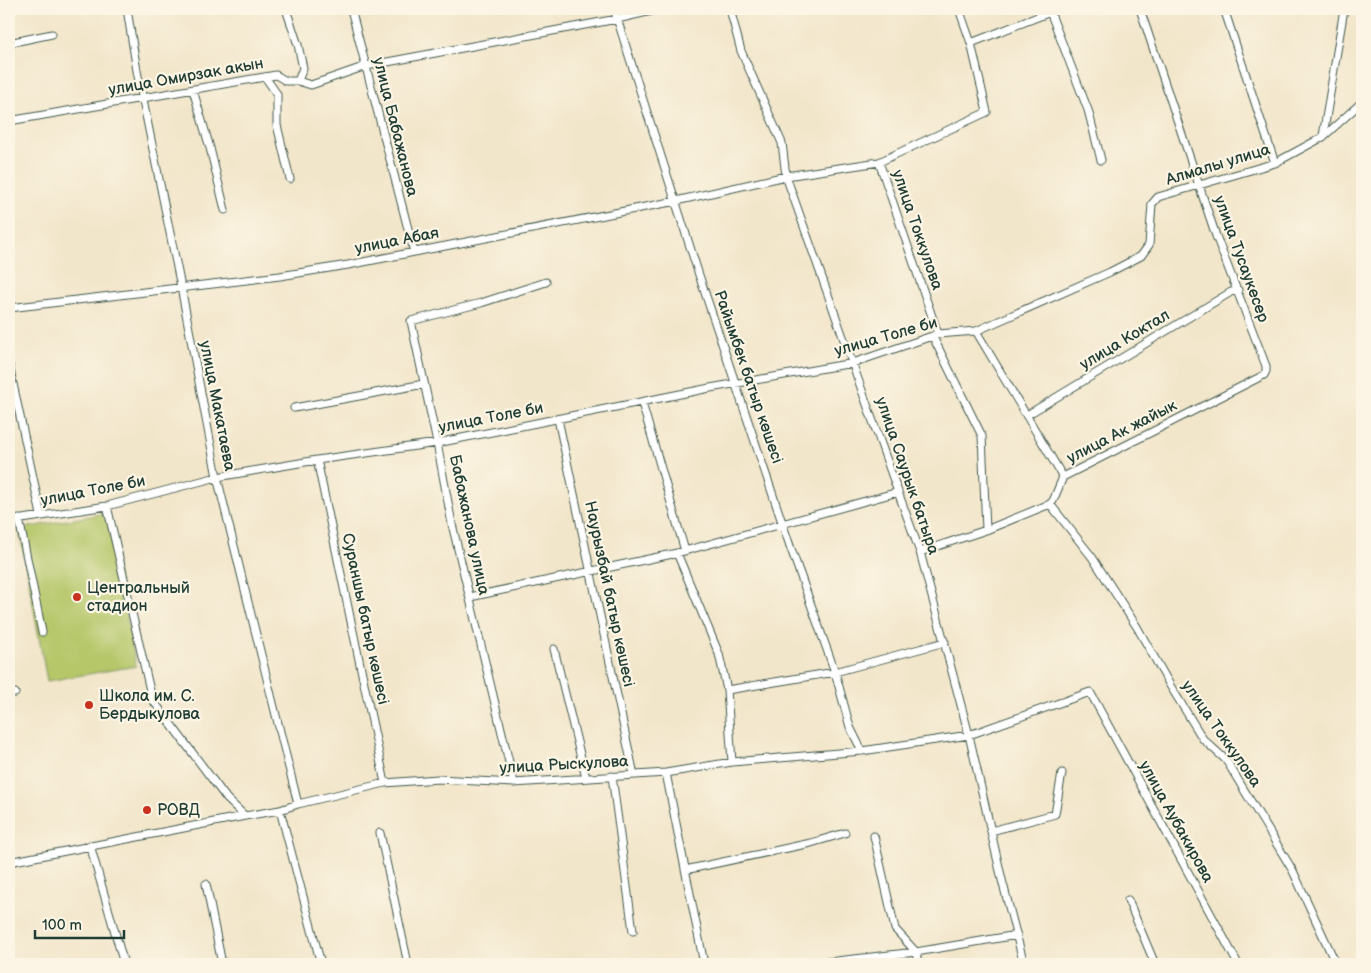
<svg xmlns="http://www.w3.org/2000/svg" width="1371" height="973" viewBox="0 0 1371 973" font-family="'Balsamiq Sans',sans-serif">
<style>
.green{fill:#b6c76a;stroke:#6a824f}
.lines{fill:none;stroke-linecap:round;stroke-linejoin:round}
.minor-casing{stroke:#3f564a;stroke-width:9}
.minor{stroke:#fff;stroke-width:7}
.poi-dot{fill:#c8321e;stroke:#fcf5e5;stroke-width:2}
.labels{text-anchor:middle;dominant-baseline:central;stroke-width:4.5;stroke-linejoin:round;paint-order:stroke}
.street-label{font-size:16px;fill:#1f3d34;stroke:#fcf5e5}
.poi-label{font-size:16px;fill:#1f3d34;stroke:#fcf5e5;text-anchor:start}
</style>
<rect width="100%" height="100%" fill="#fcf5e5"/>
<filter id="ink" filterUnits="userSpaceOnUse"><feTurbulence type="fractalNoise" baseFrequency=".02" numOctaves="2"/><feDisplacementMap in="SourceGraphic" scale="10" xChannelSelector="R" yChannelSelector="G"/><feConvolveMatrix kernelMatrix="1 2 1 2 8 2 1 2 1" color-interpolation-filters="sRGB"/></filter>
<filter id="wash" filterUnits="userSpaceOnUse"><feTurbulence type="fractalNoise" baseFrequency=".0096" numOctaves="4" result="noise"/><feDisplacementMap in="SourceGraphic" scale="20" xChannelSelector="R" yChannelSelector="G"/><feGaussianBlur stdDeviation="1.12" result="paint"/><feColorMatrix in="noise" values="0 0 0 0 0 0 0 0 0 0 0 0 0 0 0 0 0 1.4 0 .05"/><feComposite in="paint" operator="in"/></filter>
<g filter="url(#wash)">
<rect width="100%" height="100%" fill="#f2e6ca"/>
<path class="green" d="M106,513L136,666L47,681L19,529Z"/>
</g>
<g filter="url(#ink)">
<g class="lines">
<g class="minor-casing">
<path id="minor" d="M127,9L137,71L181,287L217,477L298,804
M286,9L298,45L303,68L298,81
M351,9L414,252
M614,9L699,275L790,546L835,672L850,727L862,751
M730,9L741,51L782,143L786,176L898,492L920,552L969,735L1002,880L1024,964
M959,9L971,43
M1049,9L1088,110L1101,160
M1224,9L1275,163
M9,43L52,34
M265,77L277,94V125L290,179
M193,90L210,148L225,210
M9,121L276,75L286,81H298L311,85L366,66L617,19L660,9
M1323,136L1344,9
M879,162L938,334
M9,308L280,276L348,265L676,201L786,176L879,162L987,112L971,43L1058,9
M976,331L1063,477
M933,337L982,436L986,530
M9,365L41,515
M642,403L685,551
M294,408L424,384
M1027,415L1231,292L1238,290
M558,419L634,775
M317,460L385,783
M1050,504L1092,557L1137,627L1171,687L1203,739L1226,760L1293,871L1336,964
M107,506L152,699L227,799L245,816
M19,519L42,632
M9,521L107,506L217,477L317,460L437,443L710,388L853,363L938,334L976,331L1110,272L1141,256L1149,245L1152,204L1158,197L1275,163L1323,137L1362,102
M920,552L986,530L1050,504L1053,501L1063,477L1264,375L1266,371V366L1216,236L1140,9
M677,553L719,654L727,690L732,762
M470,597L677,553L898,492
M554,649L586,778
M727,690L835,672L945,642
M9,693H15
M666,773L704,964
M612,776L633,931
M514,783L452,524L437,443L411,321L481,303L546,282
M280,810L321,964
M991,831L1055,814L1062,773
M380,833L408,964
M874,836L895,929L916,952L1017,935
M90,845L124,964
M9,862L245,816L280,810L298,804L385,783L438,779L514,783L666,773L732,762L862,751L969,735L1090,692L1238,964
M685,870L811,843L845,833
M206,884L222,964
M1128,900L1155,964
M810,964L916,952L918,964"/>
</g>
<use href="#minor" class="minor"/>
</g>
</g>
<g class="poi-dot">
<circle cx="77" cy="597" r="5"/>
<circle cx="89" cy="705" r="5"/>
<circle cx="147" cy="810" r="5"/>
</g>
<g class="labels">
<g class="street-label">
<text transform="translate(186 77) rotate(-10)">улица Омирзак акын</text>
<text transform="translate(395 127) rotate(76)">улица Бабажанова</text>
<text transform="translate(1218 165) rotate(-17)">Алмалы улица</text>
<text transform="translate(917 230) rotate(71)">улица Токкулова</text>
<text transform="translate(397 241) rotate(-11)">улица Абая</text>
<text transform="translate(1241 259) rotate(70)">улица Тусаукесер</text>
<text transform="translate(886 337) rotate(-16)">улица Толе би</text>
<text transform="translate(1125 340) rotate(-31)">улица Коктал</text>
<text transform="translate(748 377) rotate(71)">Райымбек батыр көшесі</text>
<text transform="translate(217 406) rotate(79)">улица Макатаева</text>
<text transform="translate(491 418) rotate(-11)">улица Толе би</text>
<text transform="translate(1122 432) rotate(-27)">улица Ак жайык</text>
<text transform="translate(907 476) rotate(71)">улица Саурык батыра</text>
<text transform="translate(93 491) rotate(-11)">улица Толе би</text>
<text transform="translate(469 525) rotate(78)">Бабажанова улица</text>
<text transform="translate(609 594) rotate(78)">Наурызбай батыр көшесі</text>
<text transform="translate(365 619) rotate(78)">Сураншы батыр көшесі</text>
<text transform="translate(1221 734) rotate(55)">улица Токкулова</text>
<text transform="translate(564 765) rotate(-3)">улица Рыскулова</text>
<text transform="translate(1176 822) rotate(61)">улица Аубакирова</text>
</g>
<g class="poi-label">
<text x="87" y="588">Центральный<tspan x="87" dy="18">стадион</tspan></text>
<text x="99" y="696">Школа им. С.<tspan x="99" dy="18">Бердыкулова</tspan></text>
<text x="157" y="810">РОВД</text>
</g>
</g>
<rect width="1371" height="973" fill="none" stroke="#fcf5e5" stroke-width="30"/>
<path d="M35 930v8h89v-8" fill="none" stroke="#1f3d34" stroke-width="2.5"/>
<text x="42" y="930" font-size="15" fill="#1f3d34" stroke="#fcf5e5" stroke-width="4" paint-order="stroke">100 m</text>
</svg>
